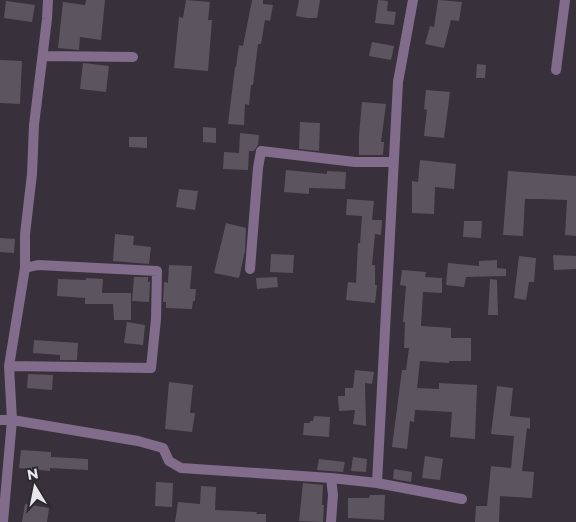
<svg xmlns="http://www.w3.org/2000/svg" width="576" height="522" viewBox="0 0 576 522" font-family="Montserrat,sans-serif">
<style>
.building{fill:#5c555f}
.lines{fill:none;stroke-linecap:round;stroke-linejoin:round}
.minor{stroke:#826c8c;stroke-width:10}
</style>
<rect width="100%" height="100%" fill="#38313b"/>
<path class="building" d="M86,0H105L101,40L80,37L79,50L58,48L63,2L85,5Z
M186,0L210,2L208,20H212L208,71L174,68L179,17L183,18Z
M252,0H263V4L273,5L270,21L265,20L261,44H258L253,85H251L249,105L245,104L244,125L228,124L235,67H236L239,45L243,46Z
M299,0H320L317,18H307L296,16Z
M378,0L388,1L387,11L396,12L394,25L375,23Z
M438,0L462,2L459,21L451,20L444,48L425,44L430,26L434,27Z
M6,1L35,5L32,22L4,18Z
M372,42L394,46L391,60L369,56Z
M0,60L22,61L20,104L0,103Z
M83,63L109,66L106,92L80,89Z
M477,64L486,65L485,78H476Z
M426,90L450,92L444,138L424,136L427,110L424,109Z
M362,102L386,104L381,142H384L383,155H359V135Z
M300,122L320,123L319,151L299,149Z
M203,127L216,128V143L203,142Z
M240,133L259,135L258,145L254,151H249L248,170L223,169L224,152L239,153Z
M129,137H147V148L129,147Z
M420,160L456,164L454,189L435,187L434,214L412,213V181L418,182Z
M286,170L327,174V171L346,172L345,189L309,188V194L284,192Z
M508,171L576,176V236L565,235L567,200L540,199H525L523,236L503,235Z
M179,189L198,191L195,210L176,207Z
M347,199L374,201L372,220H382L381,235L375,234L372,265H375V285H377L375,303L346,300L348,282L356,283L358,243H360L362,216L346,215Z
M464,221H482L481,238L463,237Z
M226,223L246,228L245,251L239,278L214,273Z
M115,234L134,236L133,245L151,247L149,264L113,261Z
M0,238L15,239L14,253L0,252Z
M271,254L294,255L293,273L270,272Z
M553,255L576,256V269L554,270Z
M519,256L536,258L534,282H529L526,300L514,298Z
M497,260V268L506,269V276L466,277L464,287L446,285L448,263L479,266V261Z
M169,265L192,266L190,289H196L195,301H193L192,309L166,308V302H163L164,282L168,283Z
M402,270L426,272L425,277L442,278V293L423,292L421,326L451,328V338H471V361H449V363L420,361L417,388L439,389V383L477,385L475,439L450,437L452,412L415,410L414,422L410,421L407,449L392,447L402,370H406L409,348H404L405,322H403L406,286L400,285Z
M134,277H148V282H150L149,302L132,301Z
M277,277L278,287L257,289L256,278Z
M86,278L103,279L102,293H131V320H114L113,304H85V298L57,296L58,279L86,280Z
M490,279L497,280L498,315H488Z
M127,322L145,325L143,345L124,343Z
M34,340L78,343L77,360H60V355L33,353Z
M355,370L374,372L372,384L365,383L366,426L353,424L355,410L339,411L338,396H345V388H353Z
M28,374L53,375L52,390L27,388Z
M169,382L193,385L190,413H195L192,432L165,429Z
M497,386L513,388L510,416L530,418V429L527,428L522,471L534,472L532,498L500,496L499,522H475L476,506H487L491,466L511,468L514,436L491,434Z
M314,416L330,417L329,437L303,435L304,423H310V421H313Z
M21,450L51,452V457L88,459V470L50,468V471L19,468Z
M425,456L443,459L440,480L422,478Z
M353,457L367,459L366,472L351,471Z
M319,459L345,462L343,472L317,470Z
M394,469L412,472L411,482L393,479Z
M156,482L173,483L172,507L155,506Z
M303,483L323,485L322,505H324L323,522L299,521Z
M201,486L216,487L215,510L257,512L256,514H266V522H175L178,502L200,504Z
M370,495H385L384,520L348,518V498H369Z
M25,504L49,508L47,522H22Z"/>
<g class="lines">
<path class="minor" d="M43,56L133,57
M556,70L565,0
M250,269L258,168L261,151L355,162H393
M9,366L151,368L156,319L157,271L38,265L25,268
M0,420H12L138,441L163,448L169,461L181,468L331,478L377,483L462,499
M377,483L398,82L413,0
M3,522L12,420L9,366L25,268V234L32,174L34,125L47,19L48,0
M331,522L333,495L331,478"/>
</g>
<g transform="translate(35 487) rotate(350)" stroke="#2d2730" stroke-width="4" paint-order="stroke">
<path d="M0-4L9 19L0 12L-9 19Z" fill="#e9e5eb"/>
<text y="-8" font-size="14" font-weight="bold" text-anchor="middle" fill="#e9e5eb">N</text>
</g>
</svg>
